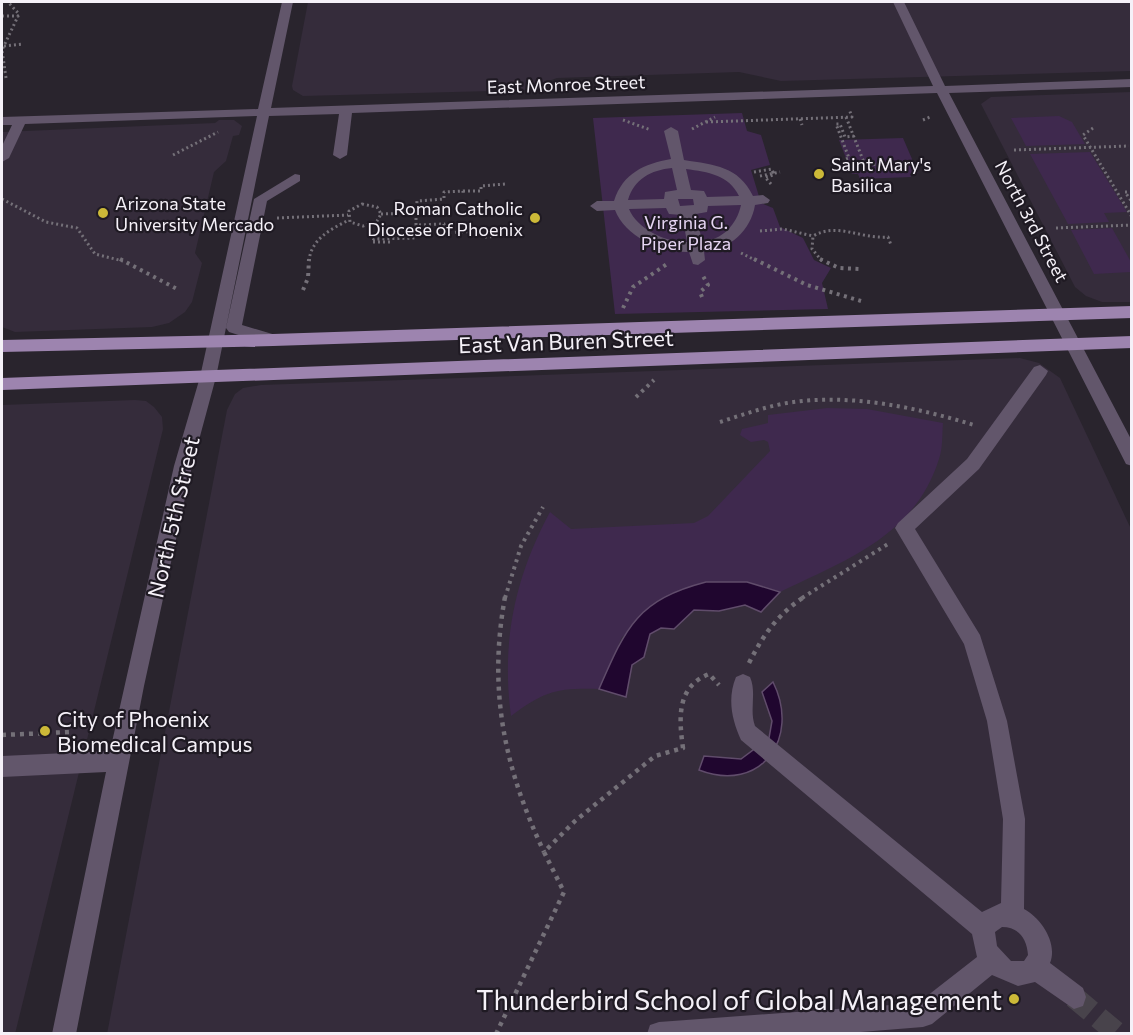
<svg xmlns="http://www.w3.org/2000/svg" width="1133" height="1035" viewBox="0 0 1133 1035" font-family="Commissioner,sans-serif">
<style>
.built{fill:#352c3b}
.green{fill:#3f294e}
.water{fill:#20062f;stroke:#604c6b;stroke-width:1.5}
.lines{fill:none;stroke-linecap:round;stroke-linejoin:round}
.minor-tunnel{stroke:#48434b;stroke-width:22;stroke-dasharray:22 10;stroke-linecap:butt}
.path-far2{stroke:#747078;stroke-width:3;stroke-dasharray:2 3;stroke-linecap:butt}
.path-far1{stroke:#747078;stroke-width:4;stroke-dasharray:3 4.5;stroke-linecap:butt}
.path{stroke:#747078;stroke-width:4.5;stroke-dasharray:4 5;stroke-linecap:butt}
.minor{fill:#62566b;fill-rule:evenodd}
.major{fill:#9d84af;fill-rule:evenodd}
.poi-dot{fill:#ccb938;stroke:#1f1a23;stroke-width:2}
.labels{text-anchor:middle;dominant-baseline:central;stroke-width:4.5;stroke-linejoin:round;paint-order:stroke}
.far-street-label{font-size:18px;fill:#f5f1f8;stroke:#1f1a23}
.far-poi-label{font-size:18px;fill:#f5f1f8;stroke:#1f1a23;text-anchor:start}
.far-park-label{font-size:18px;fill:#e7d6f4;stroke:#1f1a23}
.street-label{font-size:22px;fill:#f5f1f8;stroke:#1f1a23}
.poi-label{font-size:22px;fill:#f5f1f8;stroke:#1f1a23;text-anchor:start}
.near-poi-label{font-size:27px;fill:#f5f1f8;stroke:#1f1a23;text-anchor:end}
</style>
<rect width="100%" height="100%" fill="#29242d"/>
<path class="built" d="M308,2H1131V71L781,81L739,72L557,78L524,90L303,96L293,90L292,86Z
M1131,92V302H1102L1086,296L1075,287L981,104L991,97Z
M219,120H234L242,126L239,135L233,136L226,161L214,172L195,253L202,263L192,302L185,312L169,323L152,327L15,332L2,327V132L215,123Z
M1020,358L1039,363L1060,378L1131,529V1033L107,1034L227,410L235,394L243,388L261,385Z
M135,400L146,401L154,407L162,417L163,429L15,1034L2,1033V405Z"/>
<path class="green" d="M742,113L747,131L761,135L770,165L751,170L761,203L773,208L780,227L803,238L814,260L831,268L822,283L828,309L615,314L593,118Z
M1059,116L1072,122L1085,144L1026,146L1011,118Z
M903,138L918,173L910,174L911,177L860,179L858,174H852L839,140Z
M1090,152L1127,212L1104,213L1109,222L1068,224L1030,154Z
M1112,228L1131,262V272L1094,274L1071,230Z
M827,408L867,409L943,423C942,434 943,448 939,459C915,536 846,560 780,592L747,582H706L622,637L599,689C556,688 545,691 511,716C501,642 515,577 550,512L571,529L694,523L708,516L770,451L768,442L764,440L751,442L740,435L742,429L768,423V415Z"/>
<path class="water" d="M706,582H747L780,592L761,612L745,605L719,611L694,610L674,629L661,628L650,634L644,657L632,665L626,697L599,689C626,627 637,600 706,582Z
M773,682C801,738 761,794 699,770L704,756L741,759L769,738L772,721L762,692Z"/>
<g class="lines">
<path class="minor-tunnel" d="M1074,997L1118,1034"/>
<path class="path-far2" d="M2,16H21
M4,46L23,44
M6,78L2,50L19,14L8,2
M846,117L865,165L895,163
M800,119L802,125
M623,120L651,130
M923,120L930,117
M706,122L852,117L849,109
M1093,128L1083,135L1132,217
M692,129L715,117
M1014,150L1129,146
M173,155L218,132
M846,159L849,158L836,124H840L845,137L854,136
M754,172L772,169L773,172
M760,176L780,172
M771,184L765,177L774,175L773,172
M463,191H481V186L505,184
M1132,192H1125L1132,202
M2,199L46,222L77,228L95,254L123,261
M362,204L377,207L381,214L377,221L363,226L350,222L349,211Z
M416,213L417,201L444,199V192L463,191V195
M381,214L416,213V225L444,224V233L461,232V228
M277,218L348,215
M1056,228L1132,225
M760,231L783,229L813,236
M461,232L483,231V237L507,236
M390,242H372L374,239L415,238L416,225
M741,253L757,261
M309,261C311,239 331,229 349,220
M822,261L812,249L813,236C838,222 859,239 888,237L891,245"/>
<path class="path-far1" d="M120,259L179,290
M754,259L807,285L861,301
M820,259L839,268L859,269
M303,290L308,278L309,259
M702,297L700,292L708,285L703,276
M623,308L633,287L667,264
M636,397L654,380
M720,422C742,415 764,407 787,403C849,393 915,407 974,425
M505,598L521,546L543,507
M802,598L888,544"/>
<path class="path" d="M505,597C488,690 504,767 544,852
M749,663C763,635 778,614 804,597
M2,735L70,732
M496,1034L564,892L544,852L575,821L655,756L683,748C679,719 676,687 709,674L719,685"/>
<path class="minor" d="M282,2H293L271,108L933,86L893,2H904L945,86L1132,79V87L949,93L1132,441V466L1126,464L937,93L352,113L347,155L340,159L333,155L339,114L269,116L216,377L192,466L144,686L76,1034H52L106,772L2,777V756L110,751L174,466L200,377L257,116L25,124L9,158L2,162V146L12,125H2V117L258,109Z
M671,127L678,131L684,160C715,165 738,166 753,196L763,195L770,200L768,203L755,205C751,230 730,250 704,251L705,260L698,265L693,264L689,252C662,253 625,237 615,210L597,211L590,206L597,201H614C623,173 644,164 671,159L664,131ZM672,168L677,190L665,192L664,199L628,200C634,179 651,170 672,168ZM686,169C708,172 729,175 739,196L707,197L704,191L691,190ZM678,199H693L694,205L680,206ZM741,205C737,224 722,241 702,241L696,214L707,212L708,206ZM666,208L669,214L682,215L687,242C667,243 637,229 629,209Z
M295,174L300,175V181L267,201L242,325L279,336L281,340L279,344L273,346L229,332L226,328L254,199Z
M1040,365L1048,371L1046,375L979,469L915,529L980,635L1007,721L1025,819L1024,909C1041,918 1058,943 1050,963L1083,988L1086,997L1083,1006L1074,1009L1035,982L1018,986L992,975L932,1024L923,1027L836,1034H647L650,1025L659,1022L918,1003L977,957L972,934L741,740C732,720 727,699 736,677L743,674L750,677C757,693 749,710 755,726L982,912L1001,903L1003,819L987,721L964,644L895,528L898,523L967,459L1034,367ZM1002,927C1019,927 1027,939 1028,955L1024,961H1011L997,946L995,932Z"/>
<path class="major" d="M1132,306V318L273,346L2,352V340L273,334Z
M1132,336V348L2,390V378Z"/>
</g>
<g class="poi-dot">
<circle cx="819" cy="174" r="6"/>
<circle cx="103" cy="213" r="6"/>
<circle cx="535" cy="218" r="6"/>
<circle cx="45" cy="731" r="6"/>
<circle cx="1014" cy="999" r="6"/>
</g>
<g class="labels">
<g class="far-street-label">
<text transform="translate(566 84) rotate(-2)">East Monroe Street</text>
<text transform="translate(1032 221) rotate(62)">North 3rd Street</text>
</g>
<g class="far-poi-label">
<text x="831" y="164">Saint Mary's<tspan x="831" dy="21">Basilica</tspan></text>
<text x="115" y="203">Arizona State<tspan x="115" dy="21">University Mercado</tspan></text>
<text x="523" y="208" text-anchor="end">Roman Catholic<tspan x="523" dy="21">Diocese of Phoenix</tspan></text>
</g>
<g class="far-park-label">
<text x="686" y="222">Virginia G.<tspan x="686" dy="21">Piper Plaza</tspan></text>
</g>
<g class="street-label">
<text transform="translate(566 341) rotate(-2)">East Van Buren Street</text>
<text transform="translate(173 517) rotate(-77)">North 5th Street</text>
</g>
<g class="poi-label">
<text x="57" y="718">City of Phoenix<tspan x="57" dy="25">Biomedical Campus</tspan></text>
</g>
<g class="near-poi-label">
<text x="1002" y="999">Thunderbird School of Global Management</text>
</g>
</g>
<rect width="1133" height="1035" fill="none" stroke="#f5f1f8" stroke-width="6"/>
</svg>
